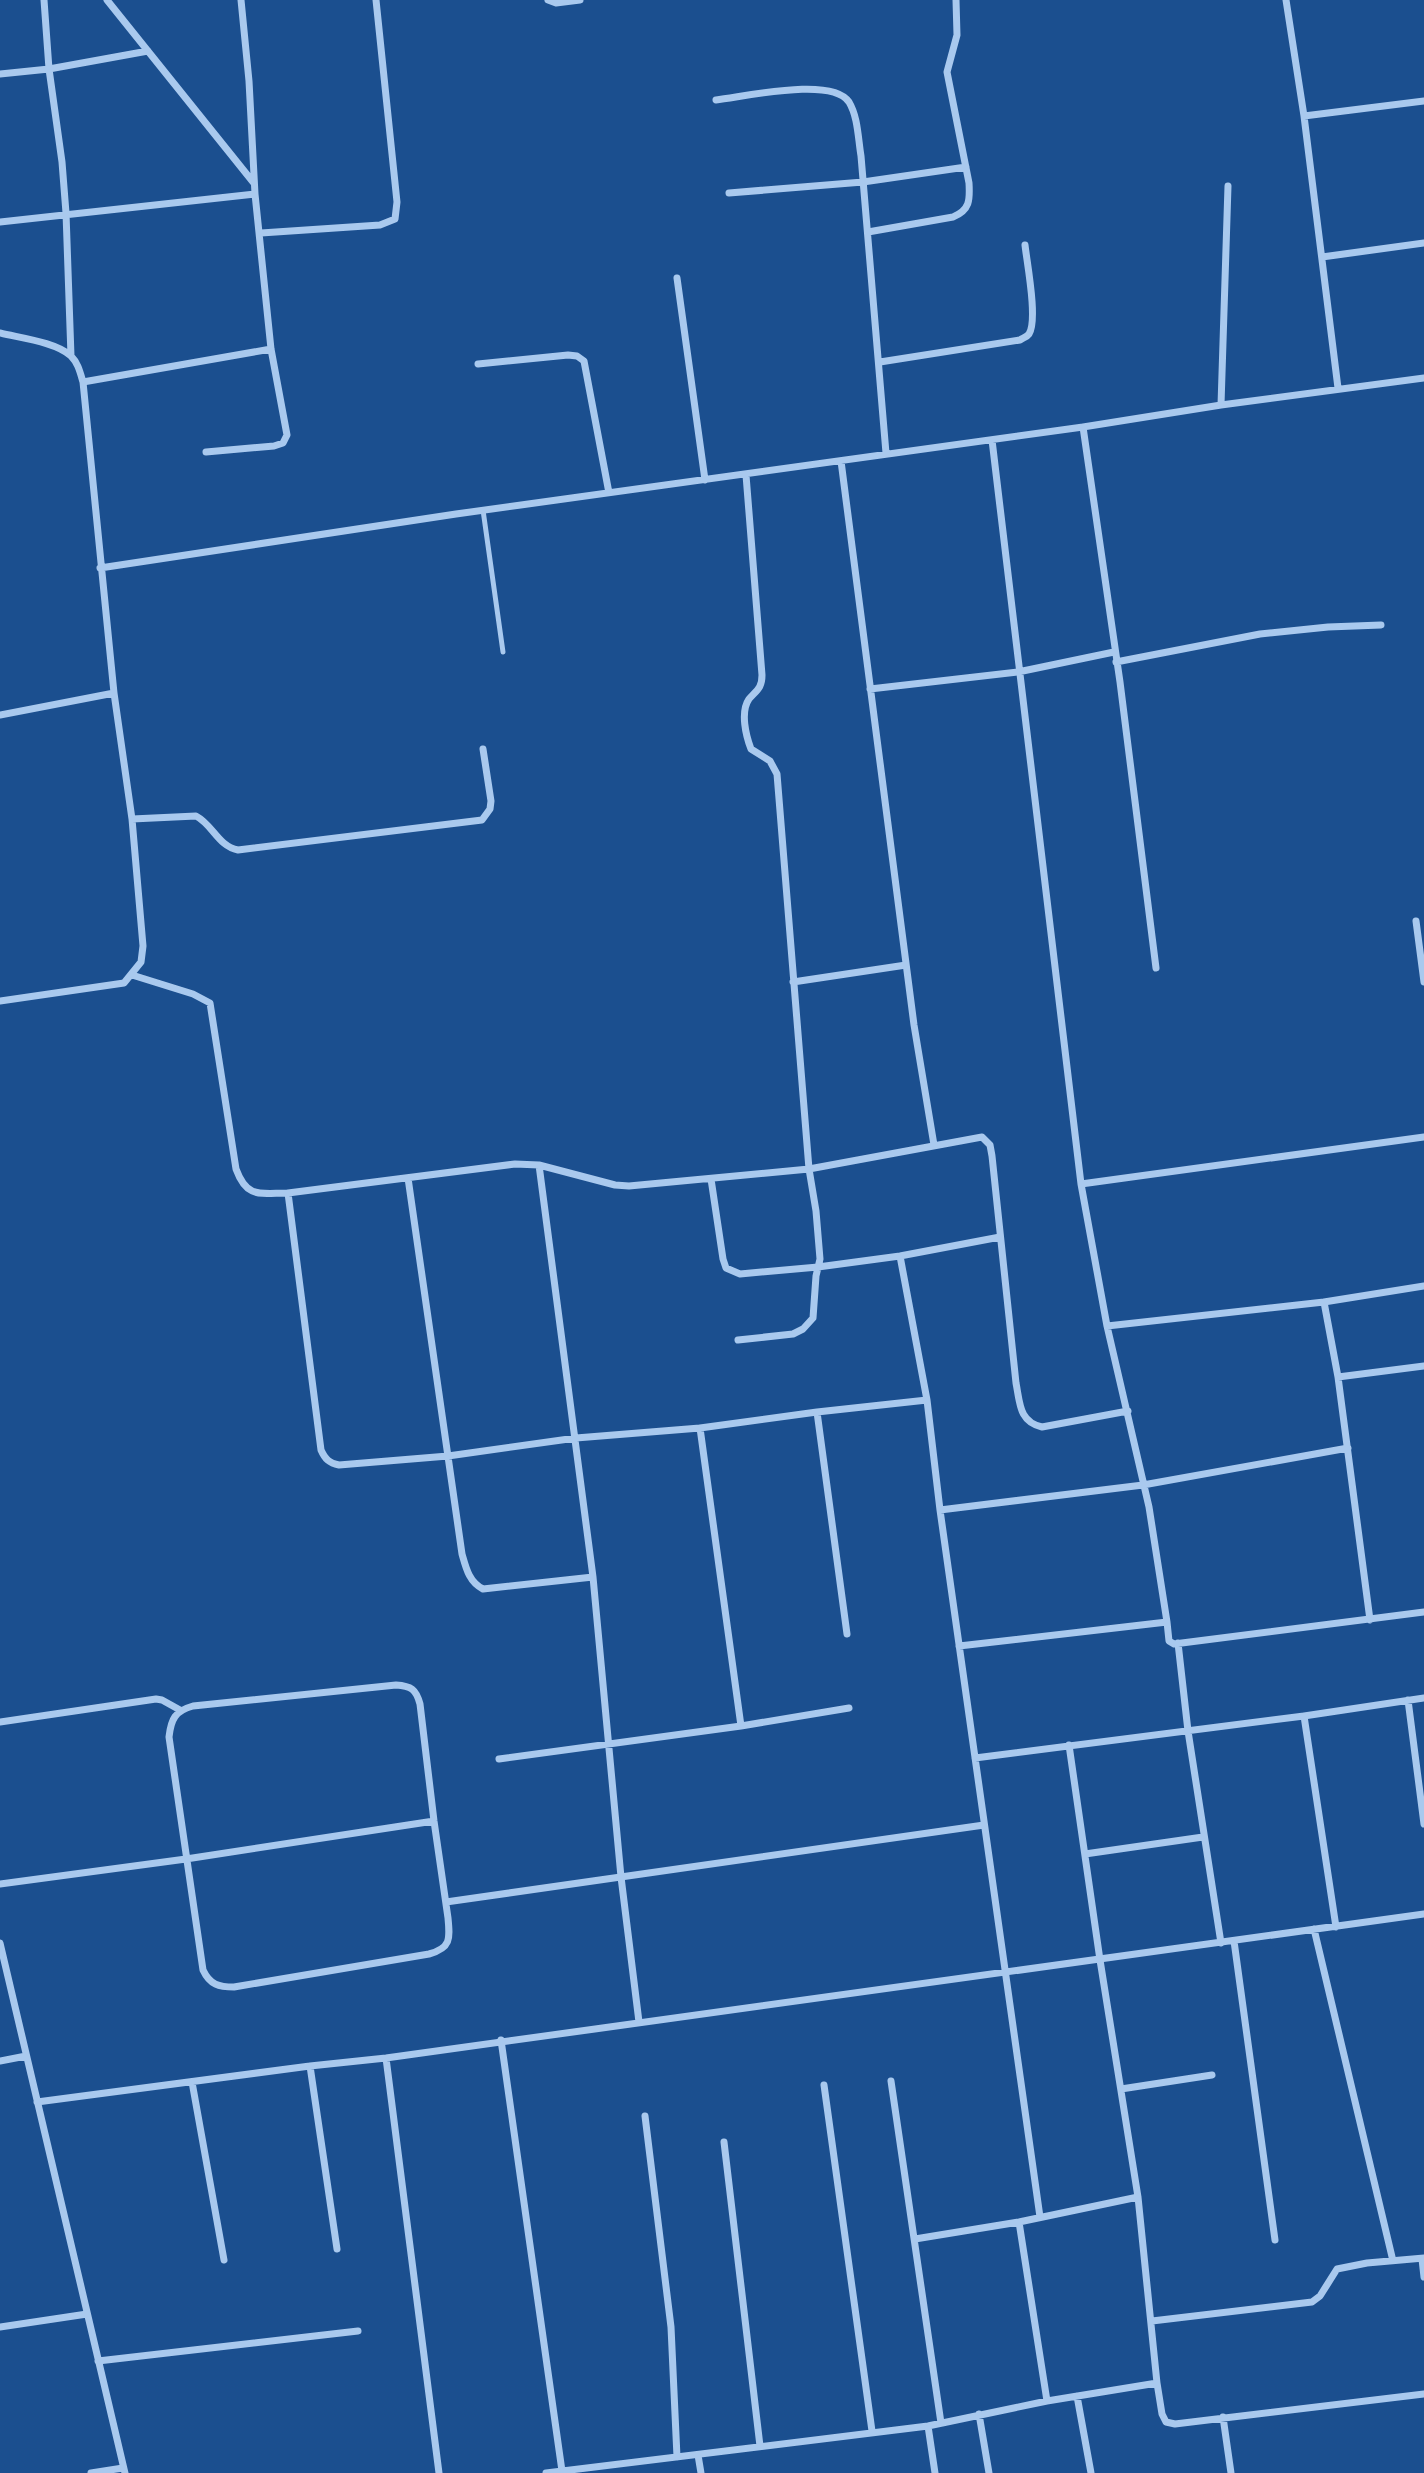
<svg xmlns="http://www.w3.org/2000/svg" width="1424" height="2473" viewBox="0 0 1424 2473" font-family="'Fira Sans',sans-serif">
<style>
.lines{fill:none;stroke-linecap:round;stroke-linejoin:round}
.lane{stroke:#a9c9ee;stroke-width:5}
.street{stroke:#a9c9ee;stroke-width:7}
</style>
<rect width="100%" height="100%" fill="#1b4f8f"/>
<g class="lines">
<path class="lane" d="M483,510L503,652"/>
<path class="street" d="M44,0L49,69L62,162L66,213L71,356
M107,0L253,182
M548,0L556,3L580,0
M1286,0L1304,116L1338,388
M0,74L49,69L148,51
M716,100C744,97 832,76 849,102C858,117 858,138 861,156L886,453
M1304,116L1424,101
M729,193L863,182L966,167
M0,222L255,194
M868,232L953,217C970,210 970,200 969,183L947,72L957,35L956,0
M261,233L380,225L395,219L397,202L376,0
M1322,257L1424,243
M677,278L705,480
M0,333C20,338 56,342 71,356C78,363 80,372 83,382L114,693L132,819L143,946L141,962L124,983L0,1001
M880,362L1020,340C1023,338 1027,337 1029,334C1038,320 1027,263 1025,245
M478,364L568,355L577,356L584,361L609,493
M83,382L271,349
M1221,405L1228,186
M1083,427L1120,682L1156,968
M992,440L1081,1184L1107,1326L1149,1507L1167,1622L1169,1641L1174,1644L1424,1612
M206,452L274,446L283,443L287,435L271,349L255,194L249,81L241,0
M841,461L914,1025L934,1145
M100,568L456,514L1083,427L1221,405L1424,378
M1116,662L1260,634L1328,627L1381,625
M870,689L1018,672L1114,652
M0,715L114,693
M132,819L196,816C213,825 218,846 238,850L482,820L490,809L491,801L483,749
M1416,921L1424,982
M132,975L193,994L210,1003L236,1169C247,1199 260,1193 288,1193L515,1164L539,1165L615,1185L629,1186L809,1169L982,1137L990,1145L992,1156L1016,1383C1020,1403 1019,1422 1042,1427L1128,1411
M793,982L906,965
M539,1165L593,1577L621,1877L639,2022
M408,1178L462,1554C466,1568 469,1582 483,1589L593,1577
M711,1179L723,1259L726,1268L740,1274L818,1267L900,1256L1000,1237
M1081,1184L1424,1137
M288,1193L321,1450C325,1459 329,1463 339,1465L448,1456L576,1438L700,1428L817,1412L927,1400
M900,1256L927,1400L940,1510L1040,2217
M1324,1302L1338,1377L1370,1620
M1107,1326L1324,1302L1424,1286
M738,1340L793,1334L803,1329L813,1318L816,1276L820,1259L816,1211L809,1169L777,774L770,761L751,749C746,736 740,712 749,699C757,690 762,688 762,675L746,475
M1338,1377L1424,1366
M817,1412L847,1634
M700,1428L741,1726
M940,1510L1143,1485L1348,1448
M1178,1643L1188,1731L1221,1943
M959,1646L1167,1622
M396,1685C411,1686 416,1689 420,1704L434,1821L448,1918C450,1939 451,1948 429,1954L234,1987C219,1987 210,1985 203,1970L169,1737C171,1719 175,1711 193,1706Z
M1408,1700L1424,1824
M1304,1716L1336,1927
M0,1722L156,1699L162,1700L180,1710
M1069,1745L1100,1960L1138,2197L1157,2383L1162,2414L1166,2422L1175,2424L1424,2394
M975,1758L1304,1716L1424,1698
M499,1759L741,1726L849,1708
M1085,1854L1203,1837
M0,1884L186,1859L434,1821
M446,1902L984,1825
M1314,1929L1393,2261
M1234,1941L1275,2240
M0,1943L125,2473
M501,2040L562,2471
M386,2058L439,2473
M0,2061L26,2056
M310,2066L337,2249
M891,2081L941,2423
M192,2082L224,2260
M824,2085L872,2431
M1121,2089L1212,2075
M37,2102L310,2066L386,2058L1424,1914
M645,2116L671,2327L677,2457
M724,2142L760,2446
M1019,2222L1047,2401
M915,2239L1019,2222L1138,2197
M1422,2259L1424,2277
M1152,2321L1312,2302L1320,2296L1337,2269L1367,2263L1424,2258
M0,2327L87,2314
M98,2361L358,2331
M1077,2396L1091,2473
M979,2414L989,2473
M1223,2417L1231,2473
M928,2426L935,2473
M698,2455L701,2473
M91,2473L123,2468
M546,2473L928,2426L1047,2401L1157,2383"/>
</g>
</svg>
